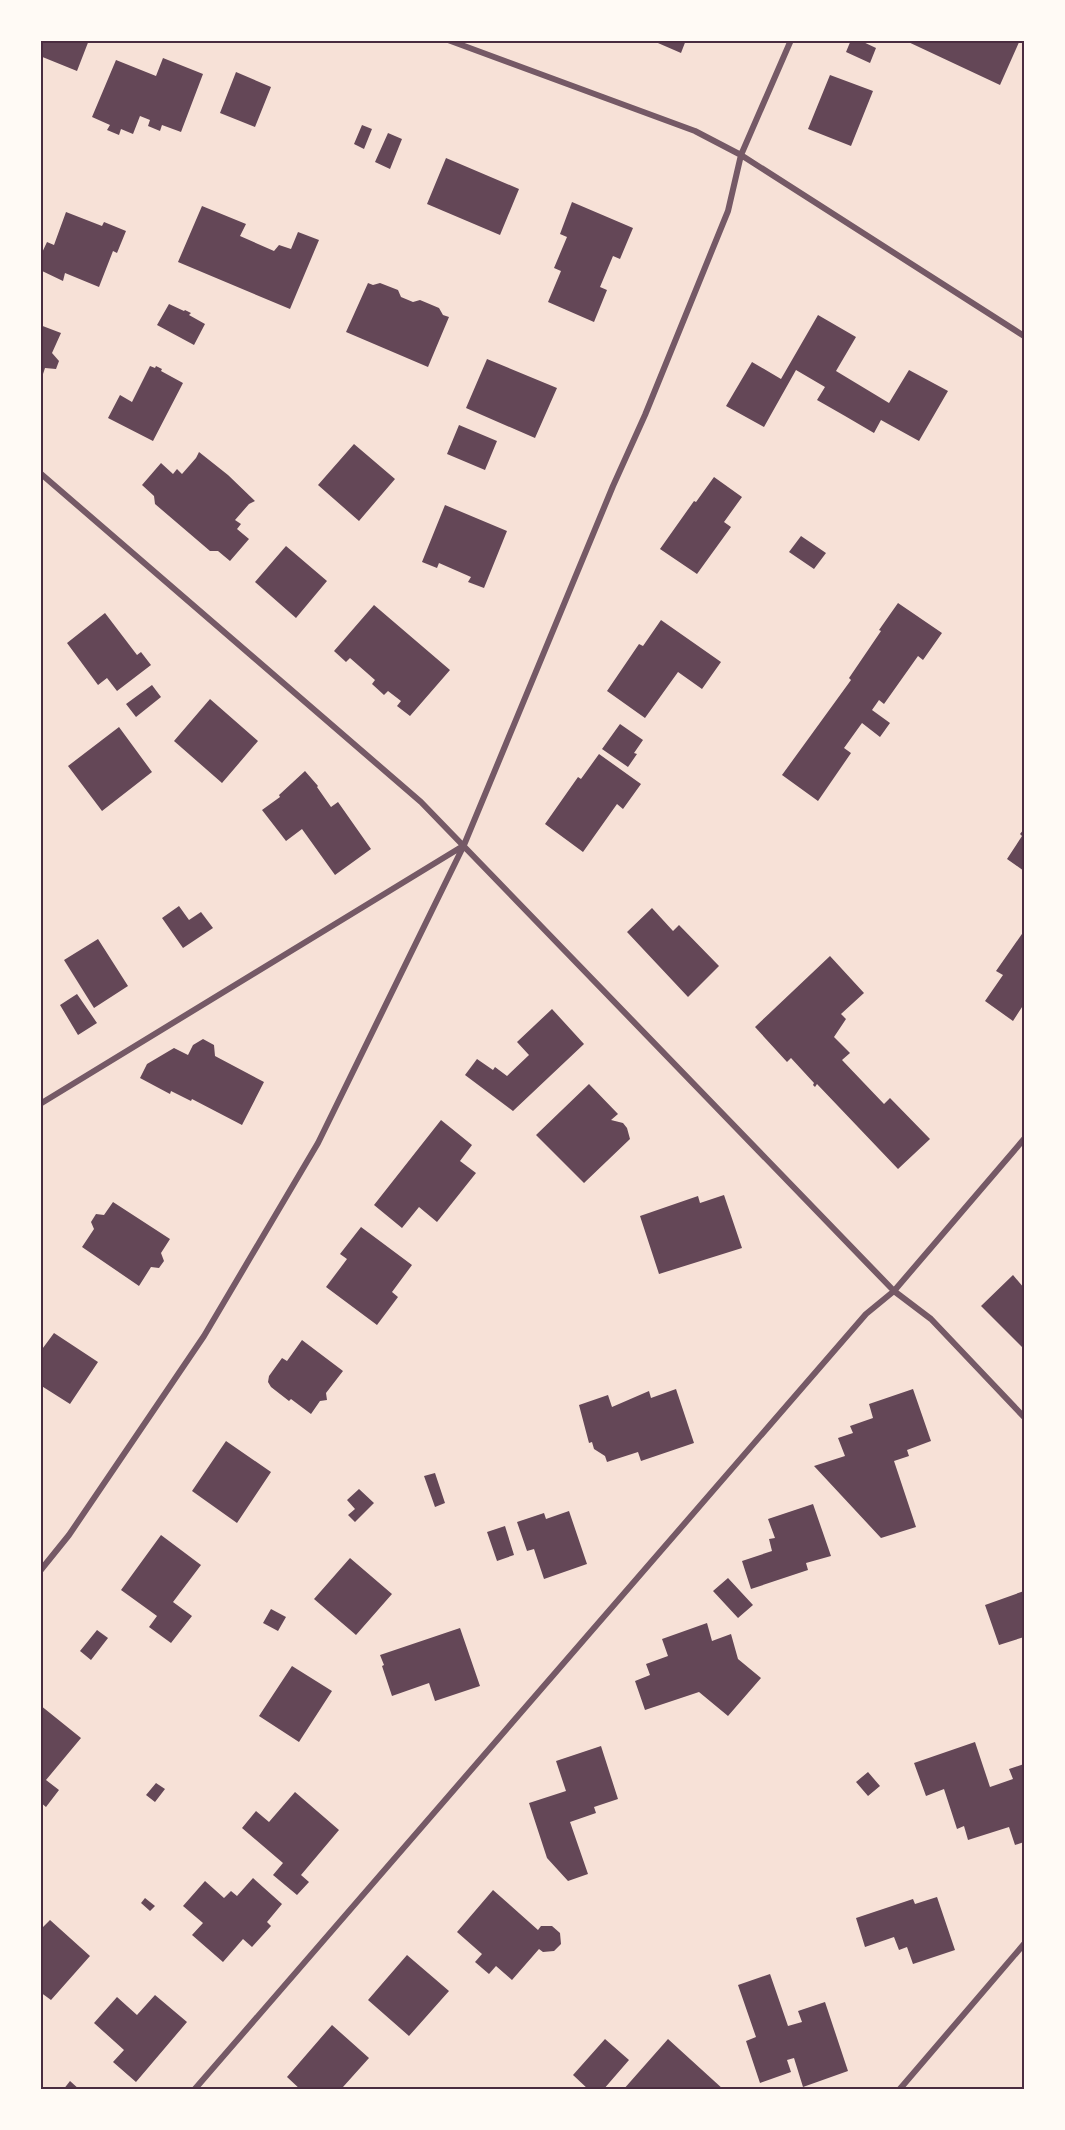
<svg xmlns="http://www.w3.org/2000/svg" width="1065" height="2130" viewBox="0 0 1065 2130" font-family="Roboto,sans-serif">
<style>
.building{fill:#644757}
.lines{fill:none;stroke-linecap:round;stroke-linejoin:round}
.minor{stroke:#755966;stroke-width:6}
.neatline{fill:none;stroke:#4a2c40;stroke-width:2}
</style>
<rect width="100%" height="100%" fill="#f7e1d7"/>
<path class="building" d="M40,40H89L77,71L40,56Z
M651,40H686L681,53Z
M851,40H859L876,48L870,63L846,52Z
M904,40H1020L1000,85Z
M163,58L203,74L181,132L162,125L160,131L148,126L150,120L140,116L133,134L121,129L119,135L107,130L110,125L92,117L116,60L156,76Z
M236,72L271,87L255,127L220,113Z
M830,75L873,91L851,146L808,129Z
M362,125L372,129L364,149L354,144Z
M388,133L402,139L390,169L375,162Z
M446,158L519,189L500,235L427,204Z
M572,202L633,228L620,259L613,256L600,287L607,290L594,322L548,302L561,271L554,268L567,237L560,234Z
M202,206L246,224L240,236L274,251L279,245L291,249L298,232L319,240L290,309L178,262Z
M66,212L102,226L104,222L126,231L117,253L113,251L99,287L65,273L63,281L40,270V257L47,242L54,245Z
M368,283L373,285L380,283L398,290L401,297L413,302L420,300L439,308L443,315L449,317L428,367L346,332Z
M169,304L184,311L185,310L191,313L189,315L205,324L194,345L157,325Z
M818,315L856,337L836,371L889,403L909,370L948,391L919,441L881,420L874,433L845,416L817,400L825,387L796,370L764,427L726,406L752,362L781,379Z
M40,325L61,333L52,353L59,361L56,369L45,368L41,380Z
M487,359L557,388L535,438L466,408Z
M150,366L155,368L156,366L162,369L161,371L183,383L153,441L108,418L120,395L132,402Z
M459,425L497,441L485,470L447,454Z
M354,444L395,479L359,521L318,485Z
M199,452L228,475L255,501L249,504L235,520L241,524L237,529L249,539L230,561L218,551H210L155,504L154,496L142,485L161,463L173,474L177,469L182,474L196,458Z
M714,477L742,497L724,522L731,527L697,574L660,549L694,501L696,502Z
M445,505L507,531L484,588L468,582L471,577L439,563L437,568L422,562Z
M801,536L826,553L814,569L789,552Z
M286,546L327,581L296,618L255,582Z
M898,603L942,633L923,660L918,656L884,704L879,700L872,710L890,723L880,737L862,723L844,748L851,753L818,801L782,775L851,680L849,678L881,631L879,630Z
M374,605L450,670L410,716L397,706L401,701L388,691L384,695L372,684L375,680L350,658L346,662L334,651Z
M105,613L137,655L141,652L151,665L117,691L107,678L98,685L67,643Z
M661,620L721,662L702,689L678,672L645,718L607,691L639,644L643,646Z
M152,685L161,697L136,717L126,704Z
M210,699L258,741L222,783L174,741Z
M620,724L643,740L634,753L637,754L628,767L602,749Z
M119,727L152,772L102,811L68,766Z
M599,754L641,784L623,809L617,804L583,852L545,824L578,777L581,779Z
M305,771L318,786L317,787L331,807L338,802L371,849L335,875L302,829L286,841L262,810L280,797L279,795Z
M1024,829V871L1007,859L1022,836L1020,834Z
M179,906L189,920L201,912L213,928L183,948L162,918Z
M652,908L673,931L679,925L719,966L688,997L627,932Z
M1024,931V1004L1013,1021L985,1001L1003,975L996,971Z
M98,939L128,986L94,1008L64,960Z
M830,956L864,993L841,1014L846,1019L834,1037L850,1053L842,1060L884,1104L890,1098L930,1139L898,1169L817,1084L815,1087L813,1085L814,1083L791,1058L787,1062L755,1027Z
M77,994L97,1023L78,1035L60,1005Z
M552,1009L584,1044L513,1111L465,1075L477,1059L493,1070L495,1067L507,1076L529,1055L517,1042Z
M203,1039L214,1045L215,1056L264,1082L242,1125L192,1099L191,1101L171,1091L170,1094L140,1078L147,1064L174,1048L188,1055L193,1045Z
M589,1084L618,1114L611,1120L623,1123L627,1128L630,1139L584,1183L536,1135Z
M441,1120L472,1145L460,1161L476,1173L437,1222L419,1207L402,1228L374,1205Z
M724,1195L742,1248L659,1274L640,1216L698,1196L700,1203Z
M113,1202L170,1239L161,1253L164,1261L159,1268L151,1267L139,1286L82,1247L94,1229L91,1222L96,1214L104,1215Z
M361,1227L412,1265L392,1292L398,1297L377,1325L326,1287L347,1259L340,1254Z
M1013,1275L1024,1288V1349L981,1306Z
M54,1333L98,1362L70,1404L40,1385V1352Z
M302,1340L343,1371L326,1393L327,1400L320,1401L311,1414L291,1399L289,1401L271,1387L268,1382L269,1376L282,1358L287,1361Z
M676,1389L694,1443L641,1461L638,1452L607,1462L605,1456L594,1449L592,1442L589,1443L579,1405L608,1395L612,1407L649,1391L651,1398Z
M913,1389L931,1441L907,1450L909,1456L894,1461L916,1527L881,1538L814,1466L845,1456L838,1438L853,1433L850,1426L873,1418L869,1404Z
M226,1441L271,1472L237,1523L192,1491Z
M435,1473L445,1503L435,1507L424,1476Z
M359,1489L374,1503L355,1522L348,1515L355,1509L347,1500Z
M813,1504L831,1556L806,1563L808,1570L751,1589L742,1561L772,1551L769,1539L775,1538L768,1519Z
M569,1511L587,1564L544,1579L534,1549L527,1551L517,1522L544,1513L546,1519Z
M505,1526L514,1555L497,1561L487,1532Z
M161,1535L201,1565L173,1602L192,1616L171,1643L149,1627L157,1616L121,1590Z
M350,1558L392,1594L356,1635L314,1599Z
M728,1578L753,1605L738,1618L713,1591Z
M1024,1591V1637L999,1645L985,1605Z
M271,1609L286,1617L278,1631L263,1623Z
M707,1623L712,1641L731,1634L738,1659L761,1678L728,1716L699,1692L645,1710L635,1681L650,1675L646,1664L668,1656L662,1639Z
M460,1628L480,1686L435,1701L429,1683L392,1696L382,1666L384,1665L380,1655Z
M97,1630L108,1638L91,1660L80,1651Z
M292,1666L332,1691L299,1742L259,1716Z
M40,1705L81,1738L46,1780L59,1790L46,1807L40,1802Z
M975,1742L990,1787L1013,1779L1009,1769L1024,1764V1842L1015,1845L1009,1827L968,1840L964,1826L957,1829L944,1789L926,1796L914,1763Z
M601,1746L618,1799L594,1807L596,1813L570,1822L588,1874L568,1881L547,1858L529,1803L566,1791L556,1761Z
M868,1772L880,1786L868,1796L856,1782Z
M156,1783L165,1789L155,1802L146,1795Z
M295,1792L339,1830L301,1875L309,1882L297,1895L273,1875L283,1863L242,1828L256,1811L269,1822Z
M253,1878L282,1904L267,1922L271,1926L252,1947L243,1939L223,1962L192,1935L203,1923L183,1906L205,1881L224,1898L231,1891L237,1896Z
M493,1890L538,1930L541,1926H552L560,1933L561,1944L554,1951L543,1952L539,1949L512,1980L496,1966L489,1974L475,1962L482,1954L457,1932Z
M937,1897L955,1950L913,1964L907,1947L899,1950L894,1937L865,1947L856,1918L913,1899L915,1904Z
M145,1898L155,1906L150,1911L141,1903Z
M50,1920L90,1956L51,2000L40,1992V1930Z
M407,1955L449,1991L409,2036L368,2000Z
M770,1974L788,2026L802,2022L798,2011L825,2002L848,2071L803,2087L794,2058L787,2060L791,2072L760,2083L746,2041L756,2037L738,1985Z
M155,1995L187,2022L136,2082L113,2062L124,2050L94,2023L117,1997L137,2015Z
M332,2025L369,2058L343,2087L345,2090H301L287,2077Z
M605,2039L629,2060L603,2090H589L573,2075Z
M668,2039L724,2090H623Z
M70,2081L80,2090H63Z"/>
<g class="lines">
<path class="minor" d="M448,40L695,131L741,155L1024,336
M40,473L421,802L894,1291L931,1319L1024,1417
M40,1104L463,846
M40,1571L69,1535L204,1336L318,1143L464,845L613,486L645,415L728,211L741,155L791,40
M194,2090L866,1314L894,1291L1024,1139
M899,2090L1024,1944"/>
</g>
<rect width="1065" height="2130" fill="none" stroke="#fffaf5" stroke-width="84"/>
<rect x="42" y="42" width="981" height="2046" class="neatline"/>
</svg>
